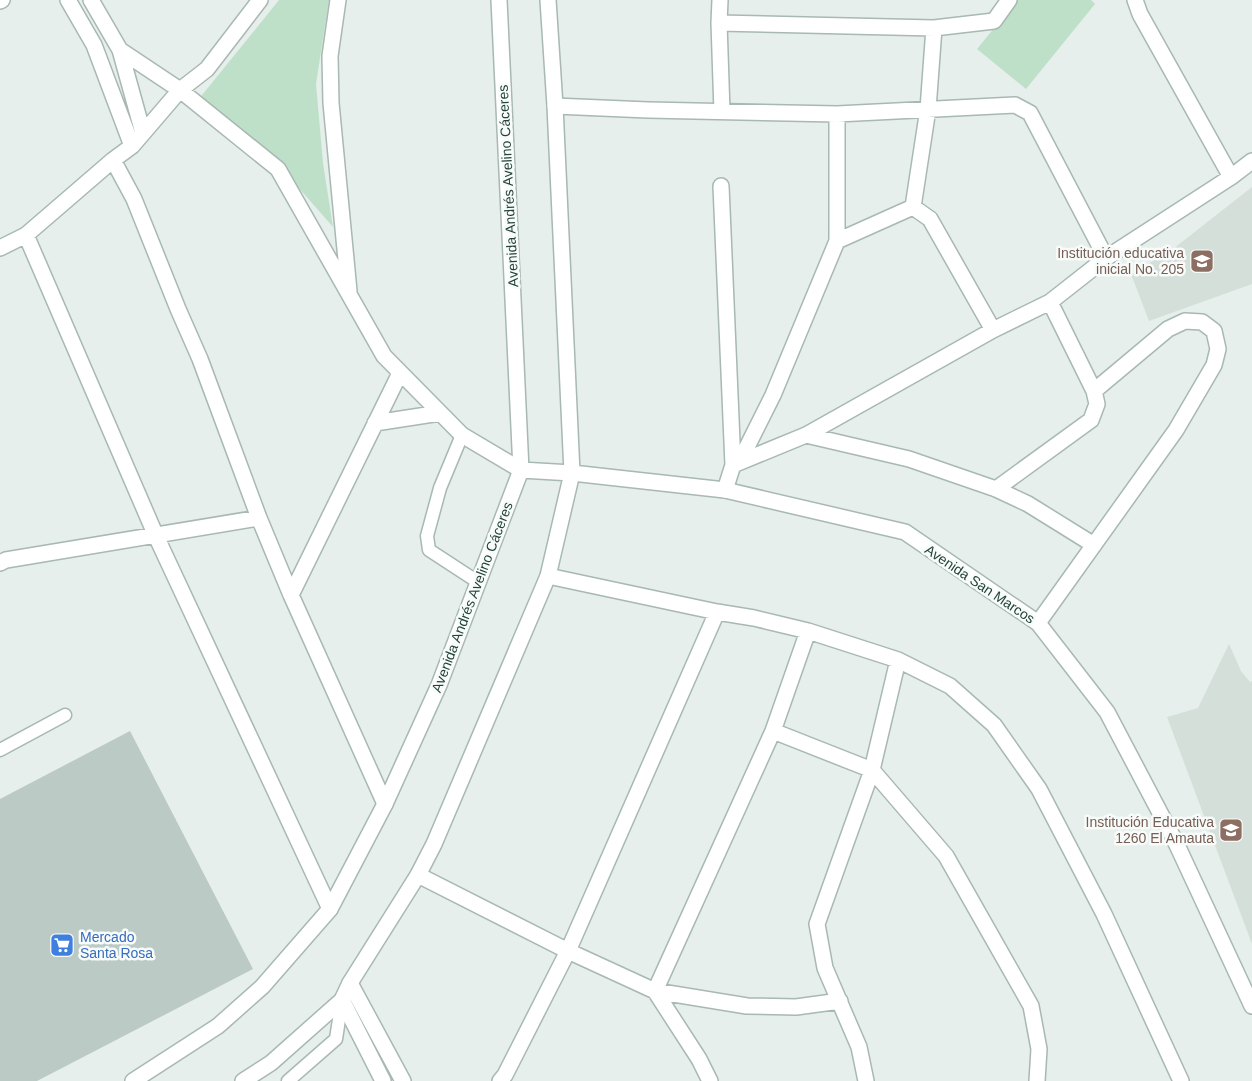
<svg xmlns="http://www.w3.org/2000/svg" width="1252" height="1081" viewBox="0 0 1252 1081" font-family="Arial,sans-serif">
<style>
.built{fill:#d4dfda}
.green{fill:#bfe0c8}
.building{fill:#bbcac4}
.lines{fill:none;stroke-linecap:round;stroke-linejoin:round}
.service-casing{stroke:#a8b8b2;stroke-width:15}
.minor-casing{stroke:#a8b8b2;stroke-width:18}
.tertiary-casing{stroke:#a8b8b2;stroke-width:18}
.service{stroke:#fff;stroke-width:12}
.minor{stroke:#fff;stroke-width:15}
.tertiary{stroke:#fff;stroke-width:15}
.labels{text-anchor:middle;dominant-baseline:central;stroke-width:5;stroke-linejoin:round;paint-order:stroke}
.street-label{font-size:14px;fill:#24423a;stroke:#f7fbf9}
.education-label{font-size:14px;fill:#785e54;stroke:#f7fbf9;text-anchor:end}
.shop-label{font-size:14px;fill:#366cbe;stroke:#f7fbf9;text-anchor:start}
</style>
<rect width="100%" height="100%" fill="#e6efeb"/>
<path class="built" d="M1252,187V284L1149,321L1131,274L1173,249Z
M1229,644L1241,671L1250,682L1252,681V944L1167,717L1198,708Z"/>
<path class="green" d="M279,0H329L316,84L323,163L333,227L276,162L194,105Z
M1017,0H1091L1095,4L1026,89L977,49Z"/>
<path class="building" d="M130,731L253,969L37,1081H0V799Z"/>
<g class="lines">
<g class="service-casing">
<path id="service" d="M462,435L440,488L427,536L429,550L478,582
M0,750L65,715
M288,1081L336,1039L342,1000"/>
</g>
<g class="minor-casing">
<path id="minor" d="M68,0L94,45L132,146
M91,0L120,50L143,133
M338,0L330,56L331,103L349,291
M720,0L719,23L722,112
M1135,0L1140,14L1231,177
M0,1L2,0
M719,23L934,28
M120,50L180,90L278,169L384,356L462,435L521,470
M555,106L648,110L837,114L1015,105L1030,113L1106,258
M113,160L134,199L178,309L200,359L259,518L291,595L385,804
M721,186L733,465L725,490
M913,207L928,109L934,28L994,21L1009,0
M913,207L930,219L993,330
M26,235L156,536L330,909
M837,241L913,207
M0,248L26,235L113,160L132,146L180,90L207,69L260,0
M375,423L440,413
M806,435L909,459L996,489L1028,504L1094,545
M734,464L743,455L773,395L837,241V114
M733,465L806,435L993,330L1050,302L1106,258L1231,177L1252,161
M996,489L1091,420L1097,404L1094,391L1050,302
M0,563L6,560L259,518
M548,576L717,612L754,618L808,631L898,660L950,686L994,725L1039,789L1104,914L1181,1081
M291,595L400,373
M1038,623L1176,430L1214,365L1218,349L1214,331L1202,322L1185,321L1168,329L1094,391
M773,731L872,770L946,856L1031,1006L1039,1049L1037,1081
M418,875L568,951L655,991L747,1006L796,1007L840,1001
M350,983L403,1081
M342,1000L383,1081
M500,1081L505,1075L568,951L717,612
M710,1081L699,1059L655,991L773,731L808,631
M866,1081L859,1047L825,968L817,924L872,770L898,660"/>
</g>
<g class="tertiary-casing">
<path id="tertiary" d="M521,470L572,473L725,490L905,532L1038,623L1107,712L1177,845L1252,1006
M133,1081L218,1026L262,987L330,909L385,804L439,685L521,470L499,0
M243,1081L271,1063L342,1000L350,983L418,875L434,844L548,576L572,473L555,106L548,0"/>
</g>
<use href="#service" class="service"/>
<use href="#minor" class="minor"/>
<use href="#tertiary" class="tertiary"/>
</g>
<defs>
<g id="school-square" transform="scale(1.25)"><rect x="-9" y="-9" width="18" height="18" rx="4" fill="#8d6e63" stroke="#f7fbf9"/><path d="M0-5L7-2L0 1L-7-2ZM-4 1L0 2.5L4 1V4Q0 6-4 4Z" fill="#fff"/></g>
<g id="supermarket-square" transform="scale(1.25)"><rect x="-9" y="-9" width="18" height="18" rx="4" fill="#3f7fe0" stroke="#f7fbf9"/><path d="M-6-5.5h2.5l.6 2H6L4.5 2H-2.5L-4.4-4H-6ZM-1.5 3.2a1.3 1.3 0 1 0 .1 0ZM3 3.2a1.3 1.3 0 1 0 .1 0Z" fill="#fff"/></g>
</defs>
<g fill-rule="evenodd">
<use href="#school-square" x="1202" y="261"/>
<use href="#school-square" x="1231" y="830"/>
<use href="#supermarket-square" x="62" y="945"/>
</g>
<g class="labels">
<g class="street-label">
<text transform="translate(508 186) rotate(-93)">Avenida Andrés Avelino Cáceres</text>
<text transform="translate(980 584) rotate(34)">Avenida San Marcos</text>
<text transform="translate(472 597) rotate(-69)">Avenida Andrés Avelino Cáceres</text>
</g>
<g class="education-label">
<text x="1184" y="253">Institución educativa<tspan x="1184" dy="16">inicial No. 205</tspan></text>
<text x="1214" y="822">Institución Educativa<tspan x="1214" dy="16">1260 El Amauta</tspan></text>
</g>
<g class="shop-label">
<text x="80" y="937">Mercado<tspan x="80" dy="16">Santa Rosa</tspan></text>
</g>
</g>
</svg>
